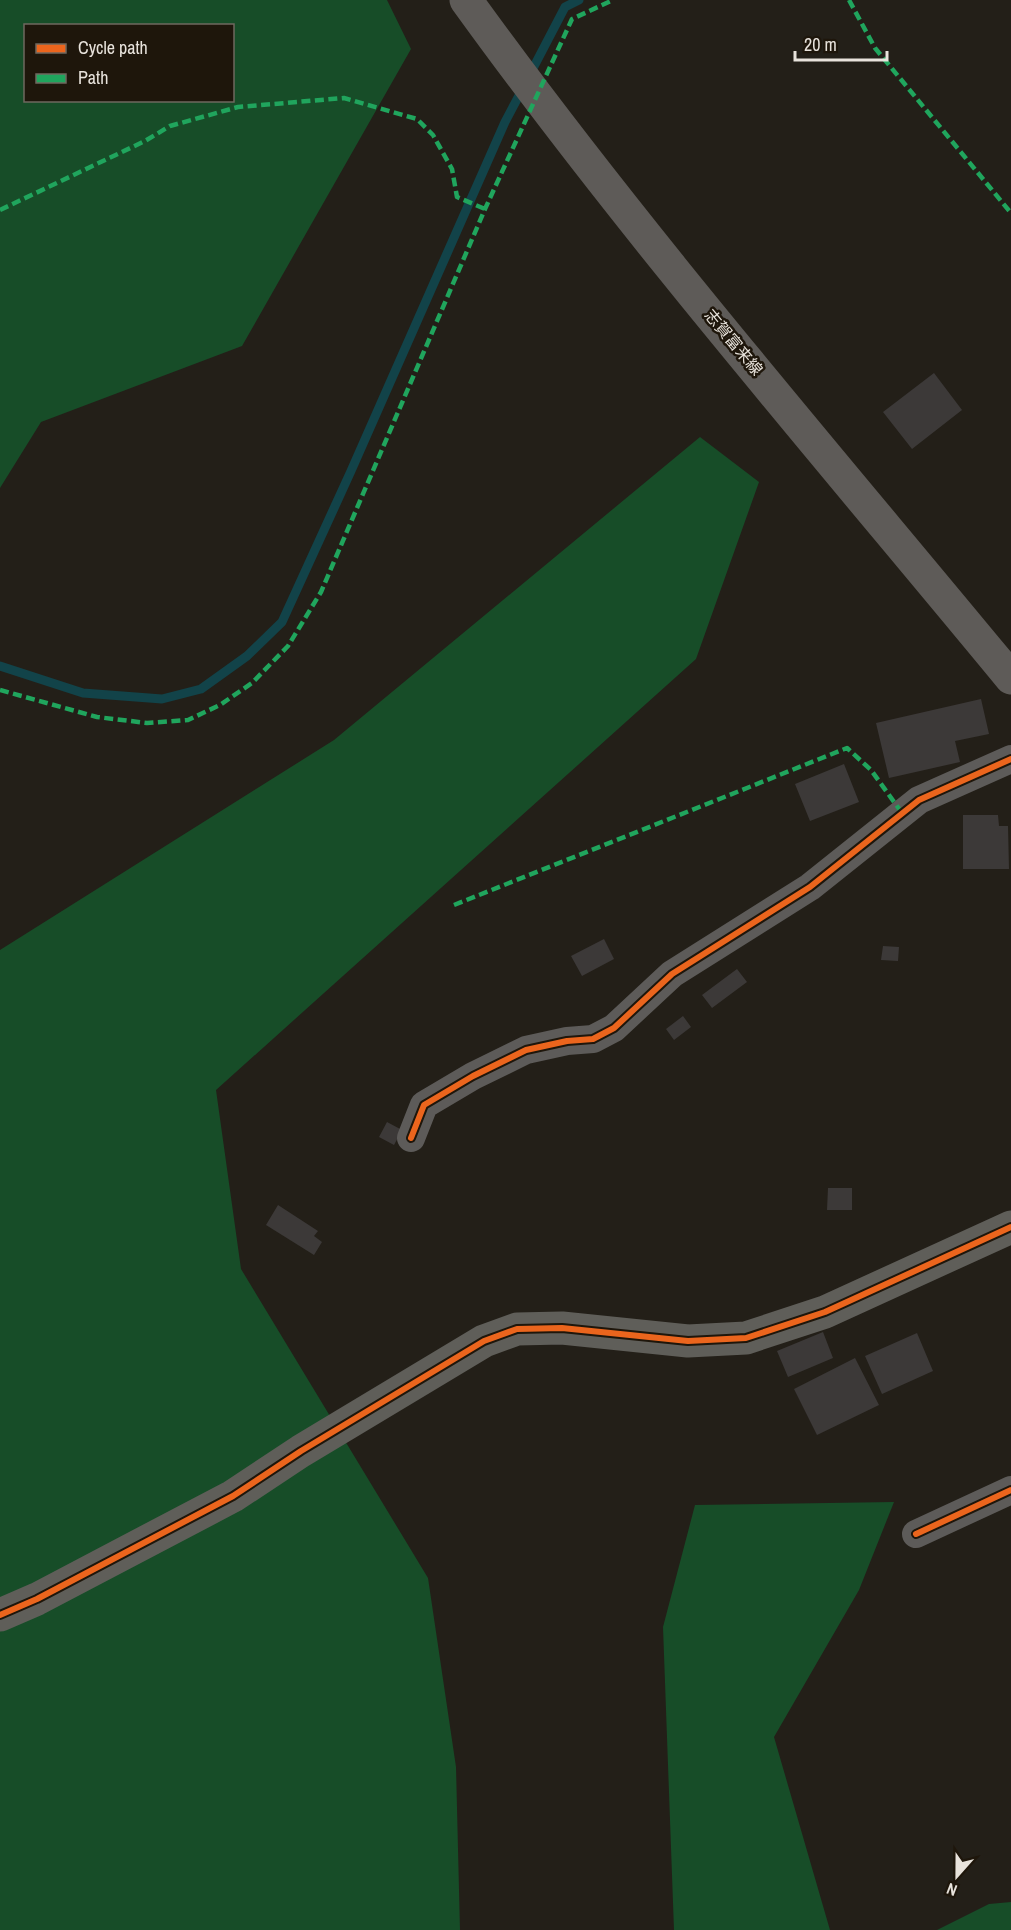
<svg xmlns="http://www.w3.org/2000/svg" width="1011" height="1930" viewBox="0 0 1011 1930" font-family="'Archivo Narrow','Noto Sans JP',sans-serif">
<style>
.forest{fill:#174d28;fill-rule:evenodd}
.lines{fill:none;stroke-linecap:round;stroke-linejoin:round}
.stream{stroke:#124349;stroke-width:9}
.building{fill:#3c3938}
.street{stroke:#5d5b59;stroke-width:28}
.secondary{stroke:#5f5e59;stroke-width:33}
.primary{stroke:#5e5b58;stroke-width:33}
.quiet{stroke:#20a55d;stroke-width:4.5;stroke-dasharray:9 4.5;stroke-linecap:butt}
.cycleway-casing{stroke:#1e160b;stroke-width:10}
.cycleway{stroke:#eb651d;stroke-width:6}
.labels{text-anchor:middle;dominant-baseline:central;stroke-width:5;stroke-linejoin:round;paint-order:stroke}
.street-label{font-size:16px;fill:#e8e3dc;stroke:#1e160b}
</style>
<rect width="100%" height="100%" fill="#231f18"/>
<path class="forest" d="M0,0H387L411,49L242,346L41,422L0,488ZM26,26H232V100H26Z
M700,437L759,482L696,659L216,1090L241,1269L428,1578L456,1767L460,1930H0V950L334,740Z
M894,1502L859,1590L774,1737L830,1930H674L663,1627L695,1505Z
M1011,1902V1930H937L989,1904Z"/>
<g class="lines">
<path class="stream" d="M529,76L565,7L579,0
M0,666L83,693L162,699L201,689L247,656L282,622L351,471L505,122L523,88"/>
</g>
<path class="building" d="M934,373L962,410L912,449L883,412Z
M981,699L989,734L955,741L960,762L889,778L876,723Z
M844,764L859,802L810,821L795,784Z
M963,815H998L999,826H1008L1009,869H963Z
M604,939L614,959L582,976L571,956Z
M883,946L899,947L898,961L881,960Z
M737,969L747,982L712,1008L702,995Z
M683,1016L691,1027L674,1040L666,1029Z
M387,1122L402,1130L394,1145L379,1137Z
M828,1188H852V1210H827Z
M278,1205L318,1231L314,1236L322,1242L314,1255L266,1225Z
M823,1332L833,1358L788,1377L777,1351Z
M917,1333L933,1371L882,1394L865,1356Z
M855,1358L879,1405L817,1435L794,1389Z"/>
<g class="lines">
<path class="street" d="M411,1138L424,1105L473,1076L526,1050L567,1041L593,1039L614,1028L672,974L810,887L919,800L1011,759
M916,1534L1011,1490"/>
<path class="secondary" d="M0,1615L37,1599L233,1496L301,1451L484,1341L517,1329L562,1328L688,1341L746,1338L825,1312L1011,1227"/>
<path class="primary" d="M466,0C635,234 827,455 1011,678"/>
<path class="quiet" d="M849,0L875,48L1011,213
M0,210L145,141L170,126L238,107L344,98L417,119L433,135L452,169L457,197L485,209
M0,690L97,717L147,723L188,720L220,705L252,683L288,646L321,592L485,209L572,19L613,0
M454,905L847,748L871,770L902,813"/>
<g class="cycleway-casing">
<path id="cycleway" d="M411,1138L424,1105L473,1076L526,1050L567,1041L593,1039L614,1028L672,974L810,887L919,800L1011,759
M916,1534L1011,1490
M0,1615L37,1599L233,1496L301,1451L484,1341L517,1329L562,1328L688,1341L746,1338L825,1312L1011,1227"/>
</g>
<use href="#cycleway" class="cycleway"/>
</g>
<g class="labels">
<g class="street-label">
<text transform="translate(734 342) rotate(50)">志賀富来線</text>
</g>
</g>
<rect x="24" y="24" width="210" height="78" fill="#1e160b" stroke="#6f685f" stroke-width="1.5"/>
<rect x="36" y="44" width="30" height="9" fill="#eb651d" stroke="#6f685f" stroke-width="1.5"/>
<text x="78" y="54" font-size="18" fill="#e8e3dc">Cycle path</text>
<rect x="36" y="74" width="30" height="9" fill="#20a55d" stroke="#6f685f" stroke-width="1.5"/>
<text x="78" y="84" font-size="18" fill="#e8e3dc">Path</text>
<g transform="translate(957 1876) rotate(201)" stroke="#1e160b" stroke-width="4.5" paint-order="stroke">
<path d="M0-4.5L10 22L0 15L-10 22Z" fill="#e8e3dc"/>
<text y="-9" font-size="16" font-weight="bold" text-anchor="middle" fill="#e8e3dc">N</text>
</g>
<path d="M795 51v9h92v-9" fill="none" stroke="#e8e3dc" stroke-width="3"/>
<text x="804" y="51" font-size="18" fill="#e8e3dc" stroke="#1e160b" stroke-width="4.5" paint-order="stroke">20 m</text>
</svg>
